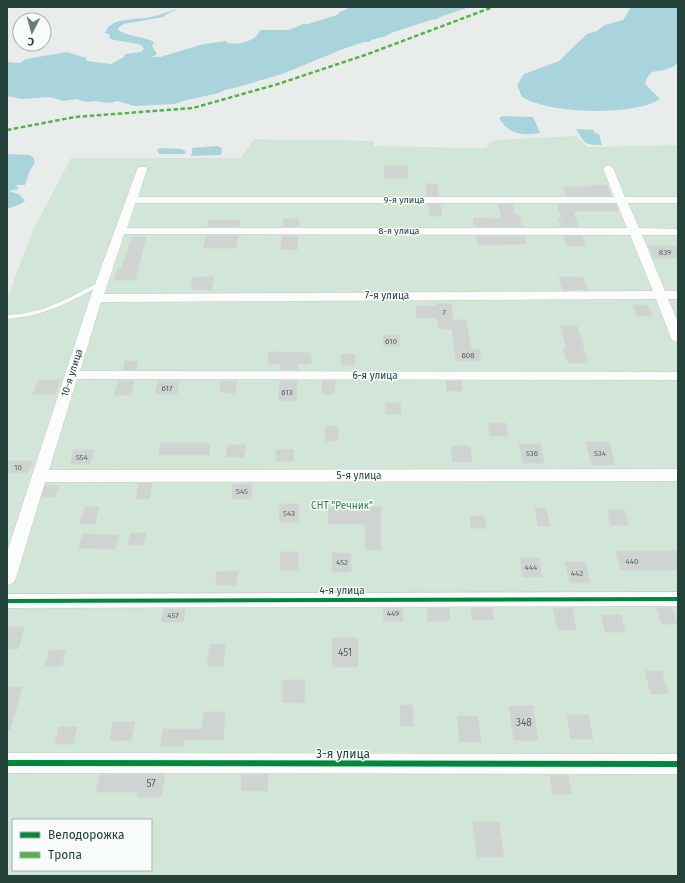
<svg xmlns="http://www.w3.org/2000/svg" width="685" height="883" viewBox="0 0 685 883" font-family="'Fira Sans',sans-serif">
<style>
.green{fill:#d1e6d8;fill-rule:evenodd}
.water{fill:#a9d4db}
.building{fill:#cfd4d2;stroke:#d1d6d4}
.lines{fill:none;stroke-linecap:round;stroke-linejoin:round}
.service-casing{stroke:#c5cac8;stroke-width:1}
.minor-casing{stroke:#c5cac8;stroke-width:1}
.service{fill:#fcfcfc;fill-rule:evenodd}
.minor{fill:#fcfcfc;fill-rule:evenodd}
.quiet{stroke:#55b346;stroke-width:2.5;stroke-dasharray:4.5 2.5;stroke-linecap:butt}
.cycleway-casing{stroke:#f7fbf9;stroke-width:3}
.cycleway{fill:#00873e;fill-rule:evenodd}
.labels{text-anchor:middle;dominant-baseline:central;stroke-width:3;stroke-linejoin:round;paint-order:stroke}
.number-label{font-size:8px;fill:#506761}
.far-street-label{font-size:9px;fill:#24423a;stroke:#f7fbf9}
.street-label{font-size:10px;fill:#24423a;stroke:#f7fbf9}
.park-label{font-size:10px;fill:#2d7a4b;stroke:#f7fbf9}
.near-number-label{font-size:10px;fill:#506761}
.near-street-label{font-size:12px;fill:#24423a;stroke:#f7fbf9}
</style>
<rect width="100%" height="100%" fill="#e8edeb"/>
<path class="green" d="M576,136L588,147L678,145V876H7V299L33,230L71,158H241L254,139L374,141V146L485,148L494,140ZM13,820H151V870H13Z"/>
<path class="water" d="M351,7H470L440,17L437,19L431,20L391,33L386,36L371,40L370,42H364L343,49L282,74L238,87L225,90L219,93L187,100L174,104L135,106L117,101L110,103L94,101L87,102L76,99L63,101L50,97L21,99L7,96V62L20,63L26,59L67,52L86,58L87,61L111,64L124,57L125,54L141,52L144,49L141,45C133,42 113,41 109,38L110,35L105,33C111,15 141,21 155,16C163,14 170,10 179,9L168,13L163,17L124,24L119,27L118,30C129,37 143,36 154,42L152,46L157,54L152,57H160L204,44L227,41V43C238,45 256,42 260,30H289L303,24H308L337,15L340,12Z
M631,7H678V63C675,65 673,67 670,68C657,74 650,66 645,84L660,99C636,115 566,113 539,104C533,102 527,100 522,97L517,85L524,74L559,61L587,34L597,31L605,25L623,20Z
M503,116L533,117L540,133C523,136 508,134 499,118Z
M576,129L594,130L595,133L599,134L602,145C584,145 585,144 576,129Z
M217,146L222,148L221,155L191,156L192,152V148Z
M160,148L182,149L186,152L185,154H159L157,150Z
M7,154L30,155L34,158L35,163L30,170L25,185H16L19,189L9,191L20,195L25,201L21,204L7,209Z"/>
<path class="building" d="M384,166H407L408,178H385Z
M426,184H437L439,196H427Z
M591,185H607L611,196H566L563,187H591Z
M429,204H440L442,216H430Z
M498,204H512L515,215H519L522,226H474L473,218L502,219Z
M557,204H615L618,211H573L578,226H560L558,219H562Z
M284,219H299V226H283Z
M209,220H240L239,226H208Z
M206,236H238L236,248H203Z
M282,236H298L297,250L281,249Z
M476,236H524L526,244L478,245Z
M564,236H582L585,246H567Z
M132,237H146L135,280H114L118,268H122Z
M649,246H678V258H654Z
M193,277H214L212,290L191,289Z
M559,277H583L587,290H563Z
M436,304H451L453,320H466L471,349H479L481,361H456L452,329H439L437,318H417L416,306H436Z
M633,305H648L652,316H637Z
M561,326H577L588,363H568L563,349H567Z
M383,335H399V346H383Z
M269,352L311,353V364H298L297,370H280L281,364H268Z
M341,354H355V365H341Z
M125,361H138L136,370H123Z
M38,380H60L55,394H33Z
M118,381H134L131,395H114Z
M158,381H179L177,394H155Z
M221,381H237L235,393L220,392Z
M280,381H297L296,401H278Z
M322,381H335L334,394H322Z
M446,381H461L462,391H447Z
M386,403H400L401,414H386Z
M488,423H506L508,436H490Z
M326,426H338V441H325Z
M586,442H609L615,465H592Z
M161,443H210L209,455H159Z
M519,444H540L544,463H523Z
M228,445H246L244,457H226Z
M451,446H470L472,462H453Z
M294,449L293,461H276V450Z
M74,450H94L90,464H70Z
M7,461H32L27,473H7Z
M139,483H152L149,499H136Z
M233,484H252L251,499H232Z
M45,486H59L55,497H42Z
M280,504H299L298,522H279Z
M85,507H99L95,524H80Z
M329,507H381V550H366L365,524H328Z
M535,508H546L550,526H538Z
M607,510H624L628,525H611Z
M470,516H484L486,528H471Z
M131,533H146L143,545H128Z
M83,534L119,535L115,549L79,548Z
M660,551H678V570H621L616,552Z
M281,552H298V570H280Z
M332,553H351V572H332Z
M520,558H539L542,577H523Z
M565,562H585L590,583H570Z
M238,571L236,585H216L217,572Z
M383,608H402L403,621H384Z
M427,608H449L450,621H428Z
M471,608H492L494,620H472Z
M553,608H572L576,630H558Z
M657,608H672L677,624H662Z
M164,609H185L183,622H161Z
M601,615H621L625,632H605Z
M7,627H24L18,649H7Z
M332,638H358V667H332Z
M210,644L225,645L223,666H207Z
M66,650L62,666H45L49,651Z
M645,671H662L668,694H651Z
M283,680H305L304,703L282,702Z
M7,687H22L10,730L7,729Z
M400,705H412L414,726H401Z
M509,706H533L538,741L514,740Z
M204,712H225L223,740H183V746H161L163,729H202Z
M567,715H588L593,739H571Z
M457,716L478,717L481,742H460Z
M113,722H135L131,740L110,741Z
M59,727H77L73,744H55Z
M100,775H165L161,797H137L138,792H96Z
M242,775H268L267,791H241Z
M550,775L568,776L572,794H553Z
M473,822H499L504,857H477Z"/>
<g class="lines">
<g class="service-casing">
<path id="service" d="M101,281L103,282V284C70,302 45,316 7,319V315L21,314L43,309L65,300Z"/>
</g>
<g class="minor-casing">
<path id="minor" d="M608,165L613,168L625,197H678V203H628L639,228L678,229V235H642L665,291H678V299H668L678,322V342L673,341L671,338L656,299L101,302L80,371L678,372V380L77,379L49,470L678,469V481L45,482L16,578L13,583L7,585V552L90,298L138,167H146L147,169L138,197H614L603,168ZM135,203H617L627,228H127ZM124,234L630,235L653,291L104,294Z
M678,592V606L7,608V594Z
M7,753L678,754V774L7,773Z"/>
</g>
<use href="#service" class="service"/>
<use href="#minor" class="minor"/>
<path class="quiet" d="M7,130L75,117L193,108L278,84L368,54L493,7"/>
<g class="cycleway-casing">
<path id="cycleway" d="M678,597V601L7,603V599Z
M7,760L678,761V767L7,766Z"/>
</g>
<use href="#cycleway" class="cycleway"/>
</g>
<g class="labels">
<g class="number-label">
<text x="665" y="252">839</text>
<text x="444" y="312">7</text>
<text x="391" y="341">610</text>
<text x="468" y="355">608</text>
<text x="167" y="388">617</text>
<text x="287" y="392">613</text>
<text x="532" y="453">536</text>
<text x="600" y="453">534</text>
<text x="82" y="457">554</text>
<text x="18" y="467">10</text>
<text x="242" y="491">545</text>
<text x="289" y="513">543</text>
<text x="632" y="561">440</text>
<text x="342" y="562">452</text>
<text x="531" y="567">444</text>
<text x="577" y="573">442</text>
<text x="393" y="613">449</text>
<text x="173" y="615">457</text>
</g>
<g class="far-street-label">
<text x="404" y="200">9-я улица</text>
<text x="399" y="231">8-я улица</text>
</g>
<g class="street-label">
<text x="387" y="296">7-я улица</text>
<text transform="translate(72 373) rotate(-72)">10-я улица</text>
<text x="375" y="376">6-я улица</text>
<text x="359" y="476">5-я улица</text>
<text x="342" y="591">4-я улица</text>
</g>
<g class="park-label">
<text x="342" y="506">СНТ "Речник"</text>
</g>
<g class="near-number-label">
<text x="345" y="653">451</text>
<text x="524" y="723">348</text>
<text x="151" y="784">57</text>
</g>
<g class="near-street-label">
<text x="343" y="754">3-я улица</text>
</g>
</g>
<rect width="685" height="883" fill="none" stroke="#24423a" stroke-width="16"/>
<rect x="12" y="819" width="140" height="52" fill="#f7fbf9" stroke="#a3b1ad"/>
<rect x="20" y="832" width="20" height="6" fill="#00873e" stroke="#a3b1ad"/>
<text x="48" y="839" font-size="12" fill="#24423a">Велодорожка</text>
<rect x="20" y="852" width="20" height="6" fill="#55b346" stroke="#a3b1ad"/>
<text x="48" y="859" font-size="12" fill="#24423a">Тропа</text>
<g transform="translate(32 32) rotate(186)"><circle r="19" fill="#f7fbf9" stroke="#a3b1ad"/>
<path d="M0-3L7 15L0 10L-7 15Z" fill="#697e78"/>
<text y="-6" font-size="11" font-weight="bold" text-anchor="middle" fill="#24423a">С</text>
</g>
</svg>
